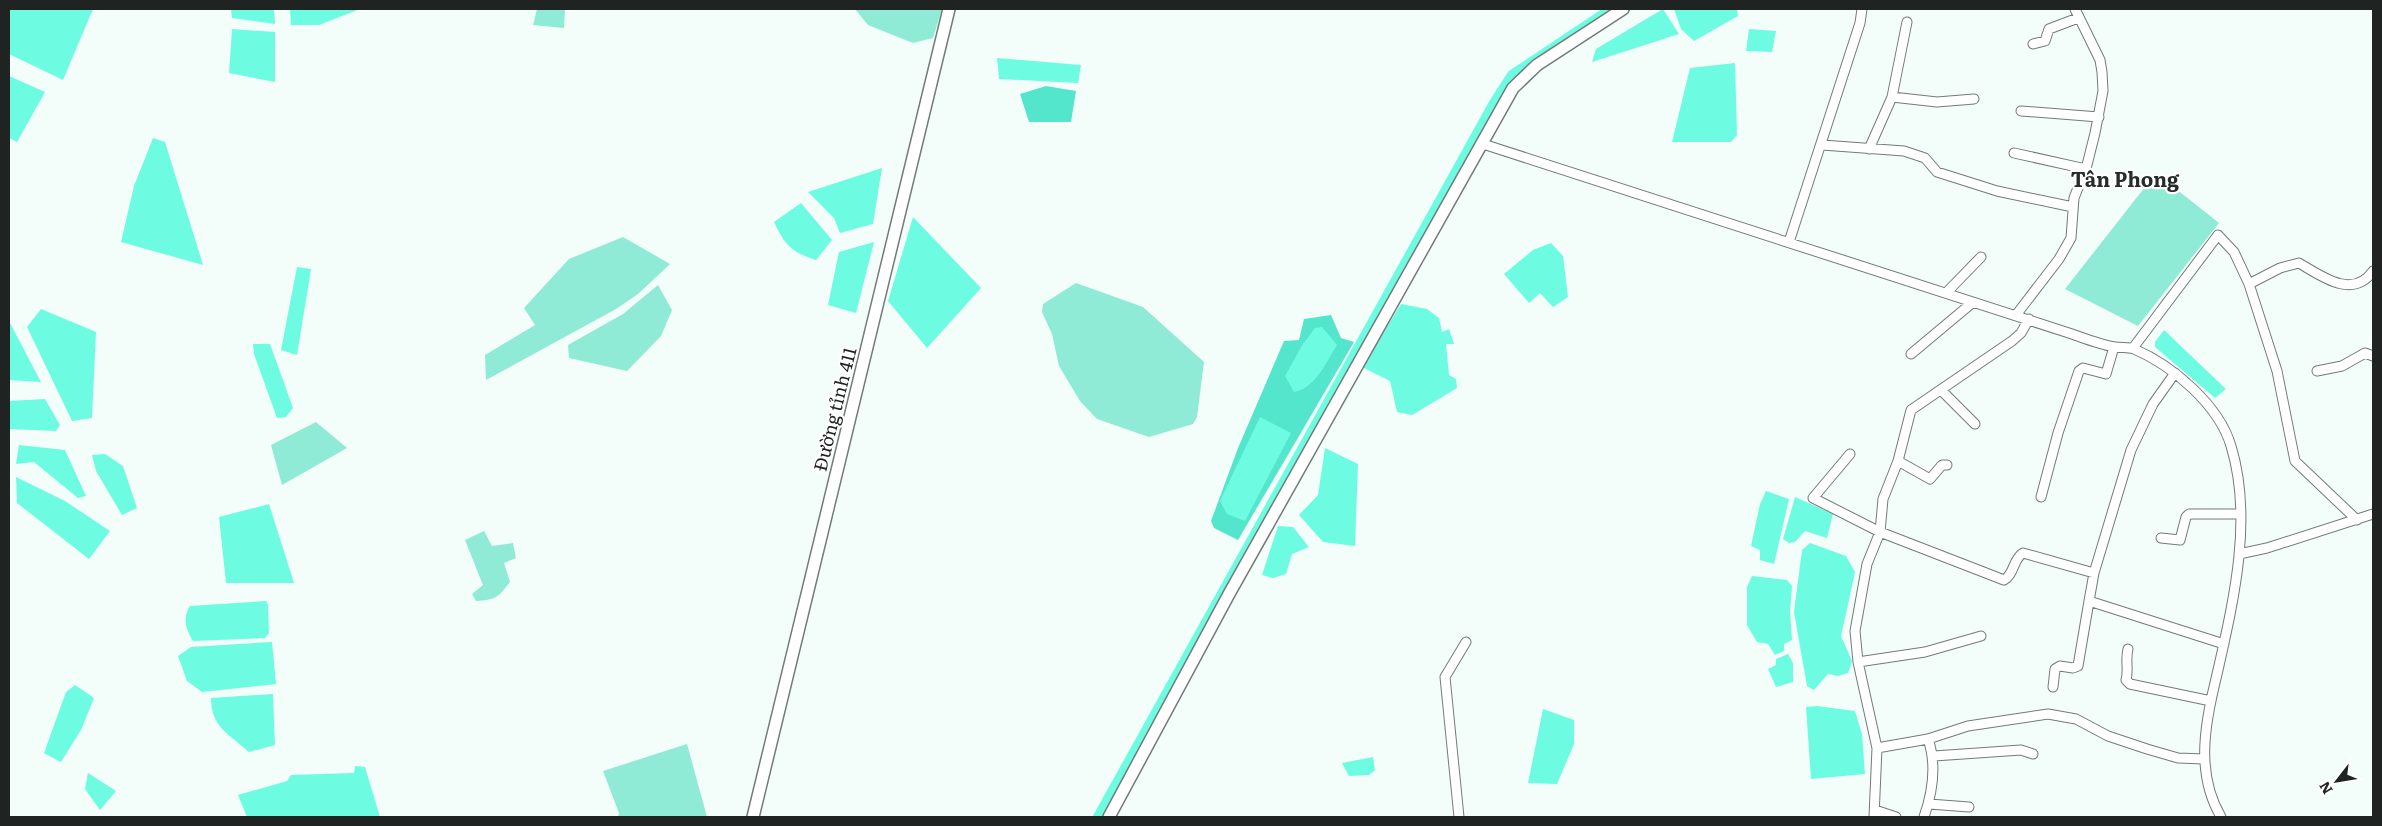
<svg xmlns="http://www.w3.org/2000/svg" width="2382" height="826" viewBox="0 0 2382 826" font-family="Literata,serif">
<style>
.green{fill:#8fead6}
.forest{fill:#53e6cc}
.water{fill:#6dfce1}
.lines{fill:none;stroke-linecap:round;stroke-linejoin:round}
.canal{stroke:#6dfce1;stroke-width:10}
.minor-casing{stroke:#737b79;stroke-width:11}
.major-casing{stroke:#737b79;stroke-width:14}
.minor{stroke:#fff;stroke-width:9}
.major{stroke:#fff;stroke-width:11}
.labels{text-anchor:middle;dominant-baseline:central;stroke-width:4.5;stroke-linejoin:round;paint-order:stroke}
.street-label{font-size:18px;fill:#1f2322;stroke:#fff}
.quarter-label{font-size:20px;font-weight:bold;fill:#252c2a;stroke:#fff}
</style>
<rect width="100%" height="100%" fill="#f3fdfa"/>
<path class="green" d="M537,9H565L564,28L533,25Z
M855,9H942L933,38L913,43L868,25Z
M2156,173L2219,223L2138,326L2065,289Z
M623,237L670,264L638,294L616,309L486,380L485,355L535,325L524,308L569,259Z
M1076,283L1143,307L1204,362L1197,417L1193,424L1149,437L1097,419L1080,401L1059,366L1052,334L1042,312L1043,304Z
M658,285L672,310L661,336L627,371L569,358L568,345L623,314Z
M316,422L347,448L282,485L271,445Z
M484,531L492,546L513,543L516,558L504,563L510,582C498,598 495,600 476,601L472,594L483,585L465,540Z
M687,744L707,817H618L619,813L603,771Z"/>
<path class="forest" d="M1046,86L1076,91L1071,122H1029L1020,94Z
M1331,315L1341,338L1354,342L1238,540L1214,528L1211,521L1238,448L1284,341L1299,340L1304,319Z"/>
<path class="water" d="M9,9H93L63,80L9,54Z
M231,9H274L275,24L232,18Z
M290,9H360L319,25H291Z
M1663,9L1679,34L1592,62L1596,49Z
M1674,9H1737L1738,16L1694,41L1681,29Z
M232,29L275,32V82L229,73Z
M1749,29L1776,31L1772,52L1746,51Z
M997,58L1081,65L1078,83L999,79Z
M1735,63L1737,135L1731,142H1672L1690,68Z
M9,76L45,92L17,142L9,138Z
M153,138L165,142L203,265L121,242L134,186Z
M882,168L873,224L840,233L834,218L808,192Z
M801,203L832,240L816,260C791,252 785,245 774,222Z
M913,217L981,288L927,348L888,301Z
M874,242L856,313L828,305L839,252Z
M1551,243L1563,256L1568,297L1553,307L1540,293L1529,303L1504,274L1533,250Z
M297,267L311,269L297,355L281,350Z
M1401,304L1427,309L1439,318L1442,332L1449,329L1454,344H1446L1449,375L1456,379L1457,388L1412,415L1397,412L1390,381L1362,367Z
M41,309L96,332L92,418L72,421L27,327Z
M9,321L41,382L9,380Z
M1322,327L1337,345C1326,362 1316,388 1294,392L1285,376L1303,344L1315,328Z
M2164,330L2226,389L2215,398L2155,347V342Z
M253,344H270L293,408L286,417L277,418L254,354Z
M45,399L60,425L56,431L9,429V401Z
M1260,417L1291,433L1245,521L1227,514L1220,501Z
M19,445L65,450L86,496L78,498L34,462L16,464Z
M1325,448L1358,464L1355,546L1323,542L1299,515L1318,495Z
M105,454L123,466L137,508L122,515L96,471L92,455Z
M16,477L65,501L110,531L89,559L17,503Z
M1766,491L1789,499L1774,564L1760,560V550L1751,546L1760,504Z
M1795,497L1833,514L1827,538L1805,531L1795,542L1789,543L1783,539Z
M269,504L294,583H226L219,517Z
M1278,526L1293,527L1309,547L1292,554L1286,574L1273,578L1262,575Z
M1810,543L1846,556L1855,572L1841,636L1852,661L1848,673L1838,676L1828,674L1814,690L1807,686L1794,612L1802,550Z
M1752,576L1787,580L1792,586L1790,612L1792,640L1784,644V651L1775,655L1768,644L1757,642L1747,625V587Z
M266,601L268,605L269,633L265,638L193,641C186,629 182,619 190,606Z
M272,642L276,684L202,692L187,681L178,656L191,647Z
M1788,654L1793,663V682L1776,687L1768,669L1776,665V659Z
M75,685L94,698L81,730L61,762L44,753L66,692Z
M273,694L275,745L249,752C229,734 211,727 211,698Z
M1817,706L1855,711L1862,734L1865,774L1811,779L1806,707Z
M1543,709L1574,720V744L1557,784L1528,783Z
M1373,757L1375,770L1369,775L1349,776L1342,763Z
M355,766L365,767L380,817H247L238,795L287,781L291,775L354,773Z
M88,773L116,791L100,810L85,789Z"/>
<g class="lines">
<path class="canal" d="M1098,817L1494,103L1512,75L1611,9"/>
<g class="minor-casing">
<path id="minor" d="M2033,44L2045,41L2049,29L2078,18
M1892,97L1937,102L1974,99
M2021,111L2099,117
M1483,144L2072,334C2086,339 2101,345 2115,347C2121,348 2129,347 2134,349C2172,365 2219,405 2231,446C2253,518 2234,599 2218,670C2206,720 2194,771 2221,817
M1822,145L1904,151L1925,158L1937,172L1997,191L2073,207
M1869,149L1892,97L1907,22
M2014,153L2086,169
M1789,242L1860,23L1862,9
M2249,284L2280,268L2299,263C2321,276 2353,300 2373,271
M1946,293L1981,257
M2016,315L2059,259L2071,238L2074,198L2087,165L2095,133L2103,91L2102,72L2100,60L2075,9
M2133,348L2218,235L2234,252L2249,284L2277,371L2295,461L2357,520
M1911,354L1972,303
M2317,371L2342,366L2365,353L2373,356
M2175,373L2153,404L2131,450L2094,573L2089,601L2224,644
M1941,390L1975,424
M1850,454L1813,498L1880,532L2004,580C2014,575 2013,559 2023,553L2094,573
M1898,461L1930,479L1942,465H1947
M2041,497L2058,433L2079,371L2083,368L2106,374L2114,347
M2161,538L2180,540L2186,517L2189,514H2241
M2239,554L2267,548L2373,514
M2128,649C2125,661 2129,669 2126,680L2130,684L2211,701
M1858,662L1925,652L1981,636
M2053,687L2055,669L2060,666L2073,668L2078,666L2089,601
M1877,748L1928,739L1968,726L2048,714L2076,719L2108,736L2147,749L2178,758L2204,759
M1934,756L2021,750L2033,754
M1929,804L1969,807
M1875,810L1896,817
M1459,817L1445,677L1466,642
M1874,817L1877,748L1858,662L1855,631L1867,564L1880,532L1883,499L1898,461L1911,410L2012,341L2021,333L2029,319
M1924,817C1933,791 1937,765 1928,739"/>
</g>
<g class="major-casing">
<path id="major" d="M753,817L949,9
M1109,817L1229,594L1513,88L1537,65L1623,9"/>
</g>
<use href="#minor" class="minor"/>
<use href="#major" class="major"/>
</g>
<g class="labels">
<g class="street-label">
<text transform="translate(834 409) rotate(-76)">Đường tỉnh 411</text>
</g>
<g class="quarter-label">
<text x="2125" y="178">Tân Phong</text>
</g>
</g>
<rect width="2382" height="826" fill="none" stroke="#1f2322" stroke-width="20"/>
<g transform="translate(2337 781) rotate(239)" stroke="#ffffff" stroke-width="4" paint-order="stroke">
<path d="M0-4L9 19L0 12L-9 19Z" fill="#1f2322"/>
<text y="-8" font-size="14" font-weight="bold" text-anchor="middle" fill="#1f2322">N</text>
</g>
</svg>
